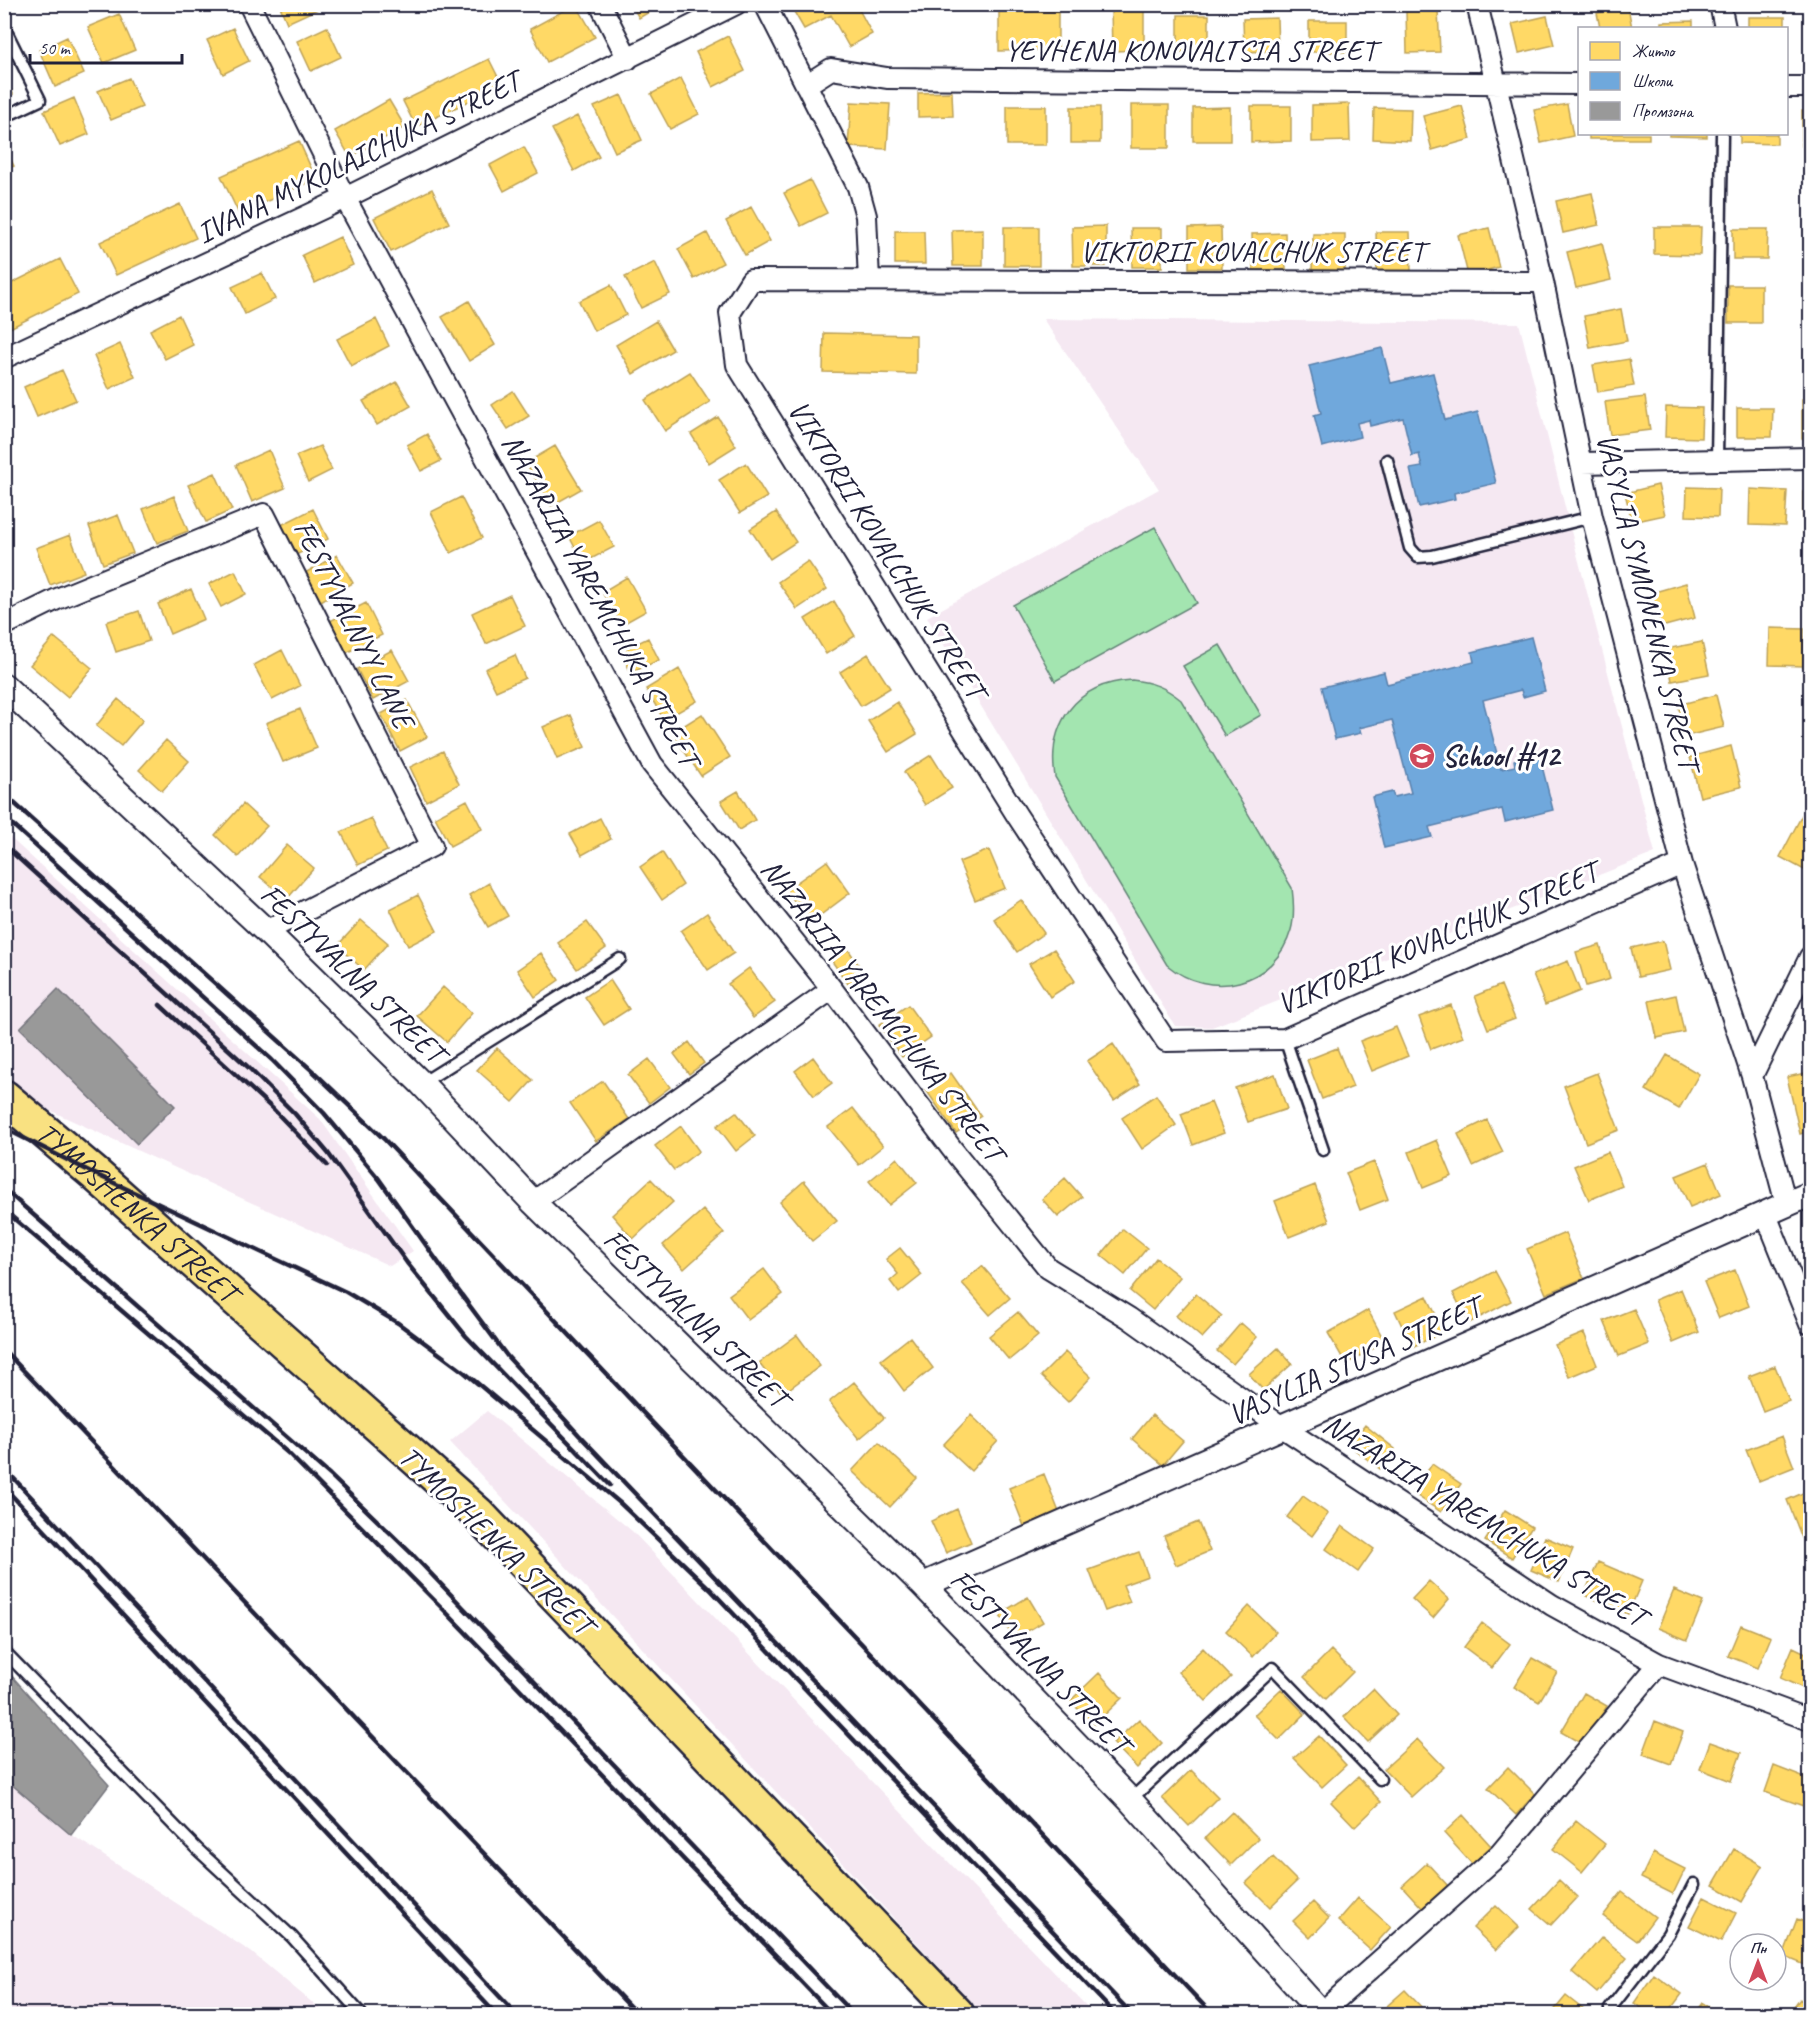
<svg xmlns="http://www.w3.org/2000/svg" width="1815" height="2019" viewBox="0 0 1815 2019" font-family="Caveat,sans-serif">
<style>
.built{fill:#f5e8f2;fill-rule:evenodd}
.green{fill:#a3e5b0;stroke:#628476;stroke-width:1.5}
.homes{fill:#ffd966;stroke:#bda259;stroke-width:1.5}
.schools{fill:#6fa8dc;stroke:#5880ac;stroke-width:1.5}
.industry{fill:#999;stroke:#75757d;stroke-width:1.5}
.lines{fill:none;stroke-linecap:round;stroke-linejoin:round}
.service-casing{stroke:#22223b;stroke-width:15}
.minor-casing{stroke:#22223b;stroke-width:24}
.tertiary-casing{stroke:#22223b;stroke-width:28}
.trunk-casing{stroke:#22223b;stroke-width:38}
.service{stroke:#fff;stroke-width:10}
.minor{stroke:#fff;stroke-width:20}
.tertiary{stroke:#fff;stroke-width:24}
.trunk{stroke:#f9e181;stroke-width:33}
.rail{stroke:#22223b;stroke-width:4.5}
.labels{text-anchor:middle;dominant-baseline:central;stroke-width:6;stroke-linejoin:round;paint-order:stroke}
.street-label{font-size:30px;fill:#22223b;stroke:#fff}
.poi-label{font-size:30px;font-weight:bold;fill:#22223b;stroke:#fff;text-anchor:start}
</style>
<rect width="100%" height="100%" fill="#fff"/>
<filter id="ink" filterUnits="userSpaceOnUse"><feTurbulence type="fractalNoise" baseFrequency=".0167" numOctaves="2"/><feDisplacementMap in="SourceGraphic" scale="12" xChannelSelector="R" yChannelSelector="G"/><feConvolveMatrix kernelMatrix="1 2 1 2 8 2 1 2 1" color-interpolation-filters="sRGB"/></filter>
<g filter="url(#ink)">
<path class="built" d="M1043,319L1519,323L1571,531L1655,853L1212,1027L1175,1026L927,617L1159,489ZM1132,680L1156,684L1181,700L1285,876L1253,977L1241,982L1216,985L1179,975L1167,965L1065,794L1053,749L1060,725L1066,714Z
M5,833L320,1119L413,1251L390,1266L36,1104L5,1076Z
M487,1411L632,1531L1094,2014H983L450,1442Z
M4,1668L109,1785L72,1835L251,1952L326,2014H5Z"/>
<path class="green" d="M1155,527L1197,603L1055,681L1013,605Z
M1220,645L1261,715L1225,736L1183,666Z
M1132,680C1152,682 1165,687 1181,700L1292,888C1294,903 1295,916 1291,930C1275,986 1210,1001 1167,965L1055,777C1047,724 1076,683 1132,680Z"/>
<path class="homes" d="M279,4H318L320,8L287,23Z
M576,4L595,37L547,62L530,29Z
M631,4H663L639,18Z
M802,4H856L872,34L849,47L831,15L804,29L793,10Z
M977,4H992L989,10Z
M1628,7L1632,28H1600L1597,13Z
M1111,8H1144V50L1112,51Z
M1438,10L1440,52L1407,53L1406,11Z
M1058,11V50L999,51V12Z
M119,14L135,50L104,63L88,27Z
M1178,15H1209V51L1178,52Z
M1547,16L1554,45L1519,53L1512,24Z
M1748,17H1785V28H1748Z
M1277,18L1278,51L1244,52L1243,19Z
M1309,21H1347V52H1309Z
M1693,21V28H1661V22Z
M1806,22H1810V60H1806Z
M327,27L341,57L311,71L297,41Z
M233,28L249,61L223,74L207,40Z
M728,36L745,71L713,87L696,52Z
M67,37L84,74L55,87L39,50Z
M489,59L502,85L416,127L403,101Z
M4,74L13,94L4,97Z
M129,78L142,107L111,120L98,91Z
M681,78L699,114L670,129L651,94Z
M952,92L953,116L918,117V93Z
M621,95L642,140L615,152L594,107Z
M74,98L89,134L60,146L44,111Z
M389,100L405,127L350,157L335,131Z
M851,102L890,104L887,149L848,147Z
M1349,104L1350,141L1312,142V105Z
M1567,104L1573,136L1541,143L1534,110Z
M1131,105H1169V148H1131Z
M1007,106H1046V145H1007Z
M1251,106H1291V141L1251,142Z
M1462,106L1471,139L1432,150L1423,116Z
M1071,107H1100V143H1071Z
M1230,107V141H1193V108Z
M1374,108L1411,109L1410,141L1373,139Z
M1802,111L1810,112V146H1802Z
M577,116L599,157L574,171L552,129Z
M1589,134H1649V139H1589Z
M1669,134H1707V137L1669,136Z
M1740,134H1777V144L1740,143Z
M299,141L316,179L239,214L221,176Z
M4,146L14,166L4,170Z
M524,147L538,173L504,191L490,165Z
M810,180L827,213L801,226L784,193Z
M432,189L449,223L391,252L374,218Z
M1592,193L1599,225L1563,233L1556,201Z
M180,204L196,238L116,275L100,242Z
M751,207L770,241L745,255L726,221Z
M1106,226V266H1073L1072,227Z
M1004,227H1039V266H1004Z
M1221,227L1222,268H1189V228Z
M1654,227H1701L1700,255L1654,254Z
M1131,228H1162V267H1132Z
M1489,228L1499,267L1468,275L1458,235Z
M983,229V266H953L952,230Z
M1733,229H1768L1767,259H1733Z
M895,231H924L925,264H895Z
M1376,232H1410L1411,271H1377Z
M707,233L723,263L694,279L678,249Z
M1285,233L1286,270H1253L1252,234Z
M1313,234H1345V271L1312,270Z
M340,237L353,265L315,283L302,255Z
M1602,243L1611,280L1576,288L1567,252Z
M60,259L78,294L4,331V287Z
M655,262L670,294L641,308L625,277Z
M262,273L275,299L245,314L232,287Z
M611,285L626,315L594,331L579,301Z
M1728,285H1761V323H1728Z
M469,301L495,345L469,361L442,317Z
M1621,309L1627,341L1590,348L1584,316Z
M179,315L193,345L165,359L150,330Z
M376,319L389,346L351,366L337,339Z
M656,321L673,350L633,374L616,345Z
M824,333L916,335V374L823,372Z
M120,344L135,377L109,389L94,356Z
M1629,359L1634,386L1598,392L1593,365Z
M62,370L76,400L37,417L24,387Z
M690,372L710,402L665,431L645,400Z
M397,382L411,406L377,425L363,401Z
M513,391L529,416L508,429L492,405Z
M1645,397L1650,430L1610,435L1605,402Z
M1802,399H1810V439H1802Z
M1666,407L1702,408L1701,438L1665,437Z
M1737,408H1773L1772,437H1737Z
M718,417L736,446L709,463L691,434Z
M427,434L441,461L421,471L407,445Z
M320,446L332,470L308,482L296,456Z
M555,446L581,489L551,506L526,463Z
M269,450L285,488L252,502L236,465Z
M746,463L767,497L740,513L719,480Z
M215,473L232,510L206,522L188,485Z
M1658,485L1665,515L1632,522L1625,493Z
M1687,487L1719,488L1718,517L1686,516Z
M1750,489L1787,491L1785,526L1749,525Z
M1803,492H1810V533H1803Z
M174,496L188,531L157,543L143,509Z
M461,497L482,538L451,553L431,512Z
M313,509L328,539L294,556L279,526Z
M776,512L796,542L770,559L750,529Z
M118,515L133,553L103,564L89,526Z
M599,520L614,547L583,563L569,536Z
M70,535L84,572L50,585L36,548Z
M337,555L353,583L319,602L303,574Z
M808,561L827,589L797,609L778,582Z
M235,571L246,594L221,607L209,584Z
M627,577L646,611L621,625L602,592Z
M1686,583L1695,618L1661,627L1651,593Z
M191,589L204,619L170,634L158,604Z
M510,595L525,626L486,644L472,613Z
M834,601L855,636L826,654L805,619Z
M366,603L382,635L346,653L330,621Z
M139,611L149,641L116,652L106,622Z
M1770,628L1804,629L1803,666L1769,665Z
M54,637L92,668L68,697L30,665Z
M648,638L659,660L631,673L621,651Z
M1702,642L1709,674L1672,681L1666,649Z
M282,650L300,686L272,700L254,665Z
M392,650L409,681L373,700L357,669Z
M868,654L890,688L861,706L840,672Z
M515,655L525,678L496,691L485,669Z
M679,669L697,701L664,720L646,689Z
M1716,695L1724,727L1686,736L1678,705Z
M118,699L143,720L121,746L96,726Z
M407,700L427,737L400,751L381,714Z
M897,702L917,734L888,752L868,721Z
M300,709L317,748L283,762L266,723Z
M702,714L730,757L701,776L672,733Z
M571,715L585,747L557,759L543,727Z
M166,740L189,761L162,791L139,770Z
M1731,746L1741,787L1700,797L1690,757Z
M443,751L459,784L426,801L410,767Z
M931,755L952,788L925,805L904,772Z
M738,791L755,820L739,830L721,801Z
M467,800L482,829L450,846L435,817Z
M243,804L267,826L238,857L215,835Z
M1802,815L1810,819V873L1780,857Z
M371,818L387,851L358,865L341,832Z
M600,818L611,839L582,855L570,834Z
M287,845L314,868L287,899L260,877Z
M989,850L1005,888L975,900L959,862Z
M662,852L683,885L662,900L640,867Z
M827,861L850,893L810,923L786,890Z
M489,883L508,916L488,927L469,895Z
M418,895L437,931L408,946L390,909Z
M1021,900L1044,933L1017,952L994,919Z
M707,913L734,953L708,970L681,931Z
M361,920L388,943L364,970L337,946Z
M587,922L606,948L577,969L558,943Z
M1663,941L1670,970L1638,977L1631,948Z
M1600,945L1610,979L1586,986L1576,952Z
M848,949L864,973L848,984L831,960Z
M1054,949L1075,981L1050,997L1029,964Z
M541,953L559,980L535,997L517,970Z
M1568,961L1580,991L1545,1005L1533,975Z
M749,968L775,1002L753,1018L728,984Z
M610,980L629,1009L604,1025L585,997Z
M1501,985L1515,1019L1488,1029L1475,996Z
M443,987L472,1013L447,1042L417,1016Z
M1676,995L1684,1032L1657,1038L1649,1001Z
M908,1005L931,1037L902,1057L879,1025Z
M1451,1005L1463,1037L1431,1049L1419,1017Z
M1396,1027L1408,1056L1372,1071L1360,1041Z
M689,1042L704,1063L689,1074L674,1054Z
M1113,1044L1140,1084L1114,1101L1087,1061Z
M497,1048L533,1080L513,1102L477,1070Z
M1337,1048L1353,1087L1322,1099L1307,1060Z
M1667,1055L1699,1074L1679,1109L1646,1090Z
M813,1057L832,1083L814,1096L795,1071Z
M649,1059L670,1087L649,1103L628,1075Z
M1810,1072V1131L1800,1134L1787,1077Z
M951,1073L981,1116L956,1133L926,1090Z
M1597,1073L1619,1130L1586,1143L1564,1086Z
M1275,1074L1287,1109L1248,1122L1235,1088Z
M603,1081L629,1119L596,1141L570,1103Z
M1156,1095L1176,1125L1142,1149L1122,1118Z
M1211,1102L1224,1133L1193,1145L1181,1114Z
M853,1108L883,1146L859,1165L828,1127Z
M736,1112L755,1136L736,1151L717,1126Z
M1487,1120L1503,1152L1473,1166L1458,1134Z
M681,1126L699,1151L674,1170L655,1146Z
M1437,1140L1452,1176L1423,1188L1409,1152Z
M1608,1152L1622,1186L1589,1200L1574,1166Z
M897,1158L917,1183L889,1205L869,1181Z
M1374,1162L1388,1199L1360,1210L1346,1173Z
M1708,1163L1721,1194L1690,1207L1676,1176Z
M1065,1178L1082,1197L1058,1217L1042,1199Z
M651,1179L673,1202L633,1239L612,1215Z
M804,1181L837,1221L812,1241L780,1202Z
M1315,1185L1329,1221L1289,1237L1275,1201Z
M703,1210L724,1233L684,1269L663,1245Z
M1123,1229L1147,1248L1125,1275L1101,1255Z
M1565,1233L1584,1278L1546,1294L1527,1249Z
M900,1248L922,1275L899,1293L890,1281L898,1274L886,1259Z
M1156,1258L1180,1277L1153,1310L1130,1291Z
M982,1266L1010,1298L990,1315L962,1283Z
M764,1269L783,1294L748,1320L729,1295Z
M1735,1270L1749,1306L1719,1318L1704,1282Z
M1495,1271L1511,1301L1469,1323L1453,1293Z
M1681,1289L1699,1332L1673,1343L1655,1300Z
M1196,1294L1222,1316L1202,1338L1176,1316Z
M1427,1296L1444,1332L1412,1347L1395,1311Z
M1634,1309L1649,1344L1619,1356L1604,1321Z
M1368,1310L1385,1342L1346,1364L1328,1333Z
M1018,1312L1038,1336L1009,1360L989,1336Z
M1241,1323L1257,1337L1233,1364L1217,1351Z
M1584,1333L1597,1365L1569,1377L1555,1345Z
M797,1335L820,1366L782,1394L759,1363Z
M910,1337L933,1368L904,1391L881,1360Z
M1278,1348L1292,1364L1263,1390L1249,1374Z
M1065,1352L1091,1377L1068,1402L1041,1376Z
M1775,1366L1789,1401L1763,1411L1749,1376Z
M854,1382L884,1418L859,1439L829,1402Z
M971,1415L998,1441L971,1471L943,1445Z
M1152,1415L1183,1441L1163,1465L1132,1439Z
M1365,1425L1395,1449L1380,1469L1349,1445Z
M1782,1436L1794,1467L1759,1481L1746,1450Z
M879,1442L917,1478L890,1507L852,1471Z
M1432,1464L1461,1484L1441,1512L1413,1493Z
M1044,1474L1059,1512L1024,1526L1009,1488Z
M1810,1490V1541L1804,1543L1787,1500Z
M1303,1496L1328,1514L1312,1536L1287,1517Z
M957,1509L971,1542L946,1553L931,1521Z
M1505,1510L1532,1527L1512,1558L1485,1541Z
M1198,1522L1210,1551L1176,1565L1164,1536Z
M1342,1526L1374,1549L1358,1572L1326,1549Z
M1545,1537L1573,1549L1559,1582L1531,1570Z
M1139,1552L1148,1576L1123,1585L1130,1602L1105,1611L1089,1570Z
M1598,1562L1642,1581L1628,1614L1584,1595Z
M1429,1581L1449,1599L1433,1618L1412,1599Z
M1674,1590L1703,1602L1687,1640L1658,1628Z
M1028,1597L1043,1622L1014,1639L999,1614Z
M1249,1606L1276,1632L1253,1657L1226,1631Z
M1482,1623L1510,1644L1492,1668L1464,1647Z
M1741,1625L1771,1637L1758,1668L1728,1656Z
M1793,1647L1810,1655V1691L1780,1678Z
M1203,1648L1231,1677L1206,1701L1178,1672Z
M1331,1650L1353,1672L1326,1699L1304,1677Z
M1532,1658L1557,1672L1539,1702L1514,1687Z
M1099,1673L1122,1698L1094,1725L1070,1701Z
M1281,1689L1305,1714L1279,1740L1254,1715Z
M1373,1689L1397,1715L1368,1742L1344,1717Z
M1584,1693L1607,1706L1584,1745L1561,1732Z
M1139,1719L1162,1743L1137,1768L1113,1743Z
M1655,1721L1683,1732L1671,1764L1643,1754Z
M1319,1736L1346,1765L1322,1787L1294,1758Z
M1417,1739L1444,1767L1411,1797L1384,1769Z
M1710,1742L1741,1753L1731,1781L1700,1769Z
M1774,1766L1810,1780V1795L1806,1807L1765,1792Z
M1508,1767L1535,1794L1516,1815L1488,1788Z
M1191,1770L1218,1797L1189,1826L1162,1798Z
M1358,1777L1381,1802L1355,1827L1331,1802Z
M1232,1812L1258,1838L1231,1865L1205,1838Z
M1463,1815L1491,1846L1472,1864L1444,1833Z
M1576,1821L1605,1844L1582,1872L1553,1849Z
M1734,1849L1763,1866L1742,1902L1713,1885Z
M1653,1853L1685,1869L1673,1894L1641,1878Z
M1273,1857L1297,1881L1270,1907L1246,1883Z
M1427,1863L1448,1886L1423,1909L1402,1886Z
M1559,1880L1577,1897L1551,1925L1532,1909Z
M1622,1892L1655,1917L1637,1941L1603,1916Z
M1704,1897L1736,1913L1721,1942L1689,1926Z
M1358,1898L1391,1927L1370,1950L1338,1921Z
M1313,1902L1329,1918L1310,1938L1293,1921Z
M1496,1905L1519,1927L1496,1950L1473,1928Z
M1797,1919L1810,1924V1967L1783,1956Z
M1602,1937L1627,1958L1597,1993L1572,1972Z
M1654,1974L1682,1994L1667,2014H1650L1634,2003Z
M1405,1990L1428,2014H1380L1379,2013Z
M1566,1996L1589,2014H1551Z
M1800,1999L1810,2007V2014H1789Z
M1703,2003L1719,2014H1695Z"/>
<path class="schools" d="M1382,348L1391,383L1433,373L1445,420L1478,412L1496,483L1454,493L1455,499L1419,507L1410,469L1422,467L1419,454L1412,456L1403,418L1370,426L1369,420L1357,423L1360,437L1322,447L1314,415L1321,413L1309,366Z
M1531,637L1545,691L1523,697L1521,690L1483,700L1501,769L1515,766L1514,760L1539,754L1553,810L1505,822L1502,809L1429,827L1432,837L1384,848L1372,797L1392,792L1394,797L1411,793L1392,720L1359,728L1361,733L1335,739L1322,687L1384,672L1387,684L1474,662L1472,652Z"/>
<path class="industry" d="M58,989L175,1106L137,1144L20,1028Z
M10,1674L109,1785L71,1835L4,1778V1679Z"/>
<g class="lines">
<g class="service-casing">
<path id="service" d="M4,27L40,100L4,117
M1387,460L1410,548L1418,557L1432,556L1592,517
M1717,460L1722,134
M1285,1039L1323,1150
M422,1083L620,959
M4,1651L197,1849L292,1937L361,2014
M1130,1800L1273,1668L1380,1779
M1614,2014L1610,2009L1668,1934L1694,1884"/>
</g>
<g class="minor-casing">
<path id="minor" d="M249,4L345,198L652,764L832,989L952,1149L1048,1268L1129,1318L1282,1427L1552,1605L1659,1664L1810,1720
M600,4L628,59
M765,4L858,187L866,216L869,280
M1477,4L1543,282L1592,517L1682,864L1752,1076L1786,1204
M1720,4L1725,28
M806,85L831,69L887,78L1580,84
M1786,87H1810
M1543,282L751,280L730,313L737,365L1016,814L1166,1041L1285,1039L1682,864
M4,358L345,198L736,4
M1582,463L1810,458
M4,625L57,599L264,514L432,846L266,931
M1752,1076L1810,957
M533,1202L832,989
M1766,1215L1810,1324
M1321,2013L1500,1854L1659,1664"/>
</g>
<g class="tertiary-casing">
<path id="tertiary" d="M4,686L266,931L421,1083L533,1202L923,1585L1130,1800L1322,2014
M923,1585L1810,1194"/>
</g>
<g class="trunk-casing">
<g id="trunk">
<path id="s1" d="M4,1097L95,1174L477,1513L957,2014"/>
</g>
</g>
<use href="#service" class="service"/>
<use href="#minor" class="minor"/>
<use href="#tertiary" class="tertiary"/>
<use href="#trunk" class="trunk"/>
<path class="rail" d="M4,794L316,1074L384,1139L1212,2014
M4,817L272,1060L324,1113L379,1179L455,1286L507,1356L579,1435L1132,2014
M4,845L248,1067L295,1114L328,1153L407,1263L466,1336L610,1485
M160,1005L273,1109L327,1165
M4,1128L95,1174L346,1292L398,1323L464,1372L620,1503L710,1589L1115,2014
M4,1189L330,1475L412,1554L853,2014
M4,1210L289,1454L444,1610L832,2014
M4,1350L637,2014
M4,1468L516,2014
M4,1487L496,2014"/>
</g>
</g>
<defs>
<g id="school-disc" transform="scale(1.35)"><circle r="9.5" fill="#d1495b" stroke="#fff"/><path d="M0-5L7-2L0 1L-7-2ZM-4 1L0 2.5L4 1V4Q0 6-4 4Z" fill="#fff"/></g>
</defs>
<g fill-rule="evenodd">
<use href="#school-disc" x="1422" y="756"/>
</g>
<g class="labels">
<g class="street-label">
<text x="1190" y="50">YEVHENA KONOVALTSIA STREET</text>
<text transform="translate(358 157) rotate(-26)">IVANA MYKOLAICHUKA STREET</text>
<text x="1252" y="251">VIKTORII KOVALCHUK STREET</text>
<text transform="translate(887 549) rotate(58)">VIKTORII KOVALCHUK STREET</text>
<text transform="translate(601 600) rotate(61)">NAZARIIA YAREMCHUKA STREET</text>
<text transform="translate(1648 601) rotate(76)">VASYLIA SYMONENKA STREET</text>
<text transform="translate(354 624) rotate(63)">FESTYVALNYY LANE</text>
<text transform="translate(1437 938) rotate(-23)">VIKTORII KOVALCHUK STREET</text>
<text transform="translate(353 973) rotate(44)">FESTYVALNA STREET</text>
<text transform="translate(883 1010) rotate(52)">NAZARIIA YAREMCHUKA STREET</text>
<text stroke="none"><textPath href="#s1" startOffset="176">TYMOSHENKA STREET</textPath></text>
<text transform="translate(696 1318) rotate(44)">FESTYVALNA STREET</text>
<text transform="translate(1354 1361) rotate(-24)">VASYLIA STUSA STREET</text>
<text transform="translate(1485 1520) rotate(32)">NAZARIIA YAREMCHUKA STREET</text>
<text transform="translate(496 1540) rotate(44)">TYMOSHENKA STREET</text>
<text transform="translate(1040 1661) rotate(46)">FESTYVALNA STREET</text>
</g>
<g class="poi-label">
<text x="1442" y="756">School #12</text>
</g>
</g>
<rect width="1815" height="2019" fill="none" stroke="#fff" stroke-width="24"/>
<rect x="12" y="12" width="1791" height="1995" fill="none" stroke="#22223b" stroke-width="2" filter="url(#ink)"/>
<rect x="1578" y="27" width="210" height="108" fill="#ffffff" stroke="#a7a7b1" stroke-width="1.5"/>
<rect x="1590" y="42" width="30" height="18" fill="#ffd966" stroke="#a7a7b1" stroke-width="1.5"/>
<text x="1632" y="57" font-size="18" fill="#22223b">Житло</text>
<rect x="1590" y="72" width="30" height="18" fill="#6fa8dc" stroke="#a7a7b1" stroke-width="1.5"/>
<text x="1632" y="87" font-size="18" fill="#22223b">Школи</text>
<rect x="1590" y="102" width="30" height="18" fill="#999999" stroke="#a7a7b1" stroke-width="1.5"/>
<text x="1632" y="117" font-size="18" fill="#22223b">Промзона</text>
<g transform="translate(1758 1962)"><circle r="28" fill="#ffffff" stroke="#a7a7b1" stroke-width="1.5"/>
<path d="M0-4.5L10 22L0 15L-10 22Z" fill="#d1495b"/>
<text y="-9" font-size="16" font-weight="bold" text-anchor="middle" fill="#22223b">Пн</text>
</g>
<path d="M30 54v9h152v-9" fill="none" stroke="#22223b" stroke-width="3"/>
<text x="39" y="54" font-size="18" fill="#22223b" stroke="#ffffff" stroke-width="4.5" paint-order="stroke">50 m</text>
</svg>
